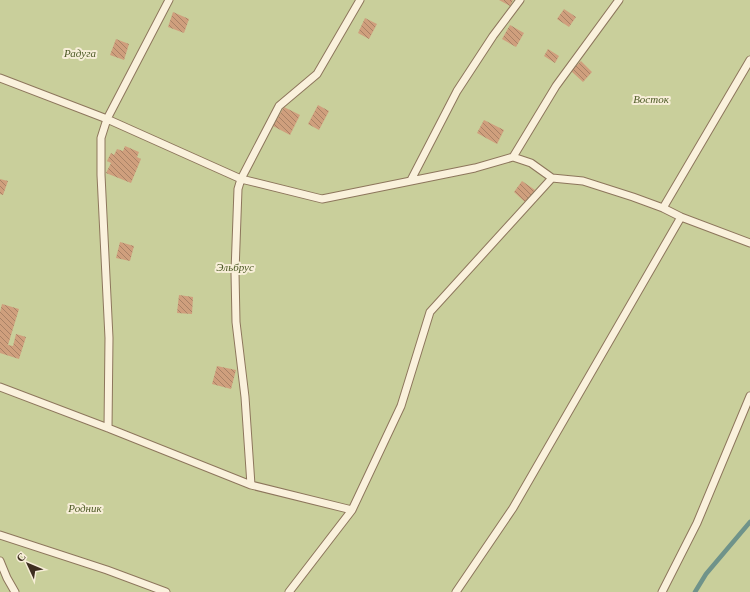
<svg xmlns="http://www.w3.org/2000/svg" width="750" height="592" viewBox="0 0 750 592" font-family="'Times New Roman',serif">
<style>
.garden{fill:#c9cf9b}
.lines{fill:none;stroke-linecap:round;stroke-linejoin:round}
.stream{stroke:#6f938a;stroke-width:4.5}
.building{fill:url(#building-back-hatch)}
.service-casing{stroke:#8d765c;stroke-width:9}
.service{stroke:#faf1dc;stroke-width:7}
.labels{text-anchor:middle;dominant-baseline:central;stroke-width:4;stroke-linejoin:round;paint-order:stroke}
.park-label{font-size:11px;font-style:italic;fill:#4d5a26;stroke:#f7eed8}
</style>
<defs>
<pattern id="building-back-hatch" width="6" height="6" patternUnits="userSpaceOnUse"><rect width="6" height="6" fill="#cf9f7d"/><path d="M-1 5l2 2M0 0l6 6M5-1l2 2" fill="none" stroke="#a98266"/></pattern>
</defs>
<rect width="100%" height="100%" fill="#f0e4c8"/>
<path class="garden" d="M0,0H750V592H0Z"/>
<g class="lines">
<path class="stream" d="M695,592L706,574L750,522"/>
</g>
<path class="building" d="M499,0H513L510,6Z
M564,9L576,17L569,27L557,19Z
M173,12L189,19L184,33L168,27Z
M365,18L377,24L369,39L358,33Z
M510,25L524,33L516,47L502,39Z
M116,39L129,44L124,60L110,55Z
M548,49L559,56L555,63L544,56Z
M581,61L592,72L583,82L571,71Z
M318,105L329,111L319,130L308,124Z
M284,107L300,115L290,135L273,126Z
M484,120L504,130L497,144L477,133Z
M125,146L139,152L137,157L141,159L131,183L106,173L111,163L107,161L111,153L114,155L117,149L123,151Z
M0,179L8,181L3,195L0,194Z
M522,181L535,190L525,202L514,192Z
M120,242L134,246L130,261L116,258Z
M179,295L193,297L192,314L177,313Z
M2,304L19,309L8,345L13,346L16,334L26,337L19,359L0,353V312Z
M217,366L236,370L231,389L212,384Z"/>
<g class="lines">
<g class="service-casing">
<path id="service" d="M0,78L107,119L241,179L322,199L475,168L513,157L531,163L552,178L583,181L633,197L663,208L681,217L750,243
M513,157L556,86L619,0
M411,180L457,91L493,36L520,0
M663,208L750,60
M0,387L108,428L251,485L352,510
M108,428L109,338L101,175V138L107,119L169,0
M251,485L245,397L236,322L235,272L238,189L241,179L279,106L317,74L360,0
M0,535L107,570L166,592
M0,561L7,578L15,592
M289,592L352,510L401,406L430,312L552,178
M456,592L513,508L681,217
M662,592L697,523L750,396"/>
</g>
<use href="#service" class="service"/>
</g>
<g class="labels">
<g class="park-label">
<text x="80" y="53">Радуга</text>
<text x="651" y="99">Восток</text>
<text x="235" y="267">Эльбрус</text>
<text x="85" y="508">Родник</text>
</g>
</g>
<g transform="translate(28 564) rotate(314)" stroke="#f7eed8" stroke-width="3" paint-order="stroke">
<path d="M0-3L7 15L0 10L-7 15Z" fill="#3d2e20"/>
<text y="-6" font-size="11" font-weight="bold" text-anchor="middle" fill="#3d2e20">С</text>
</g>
</svg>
